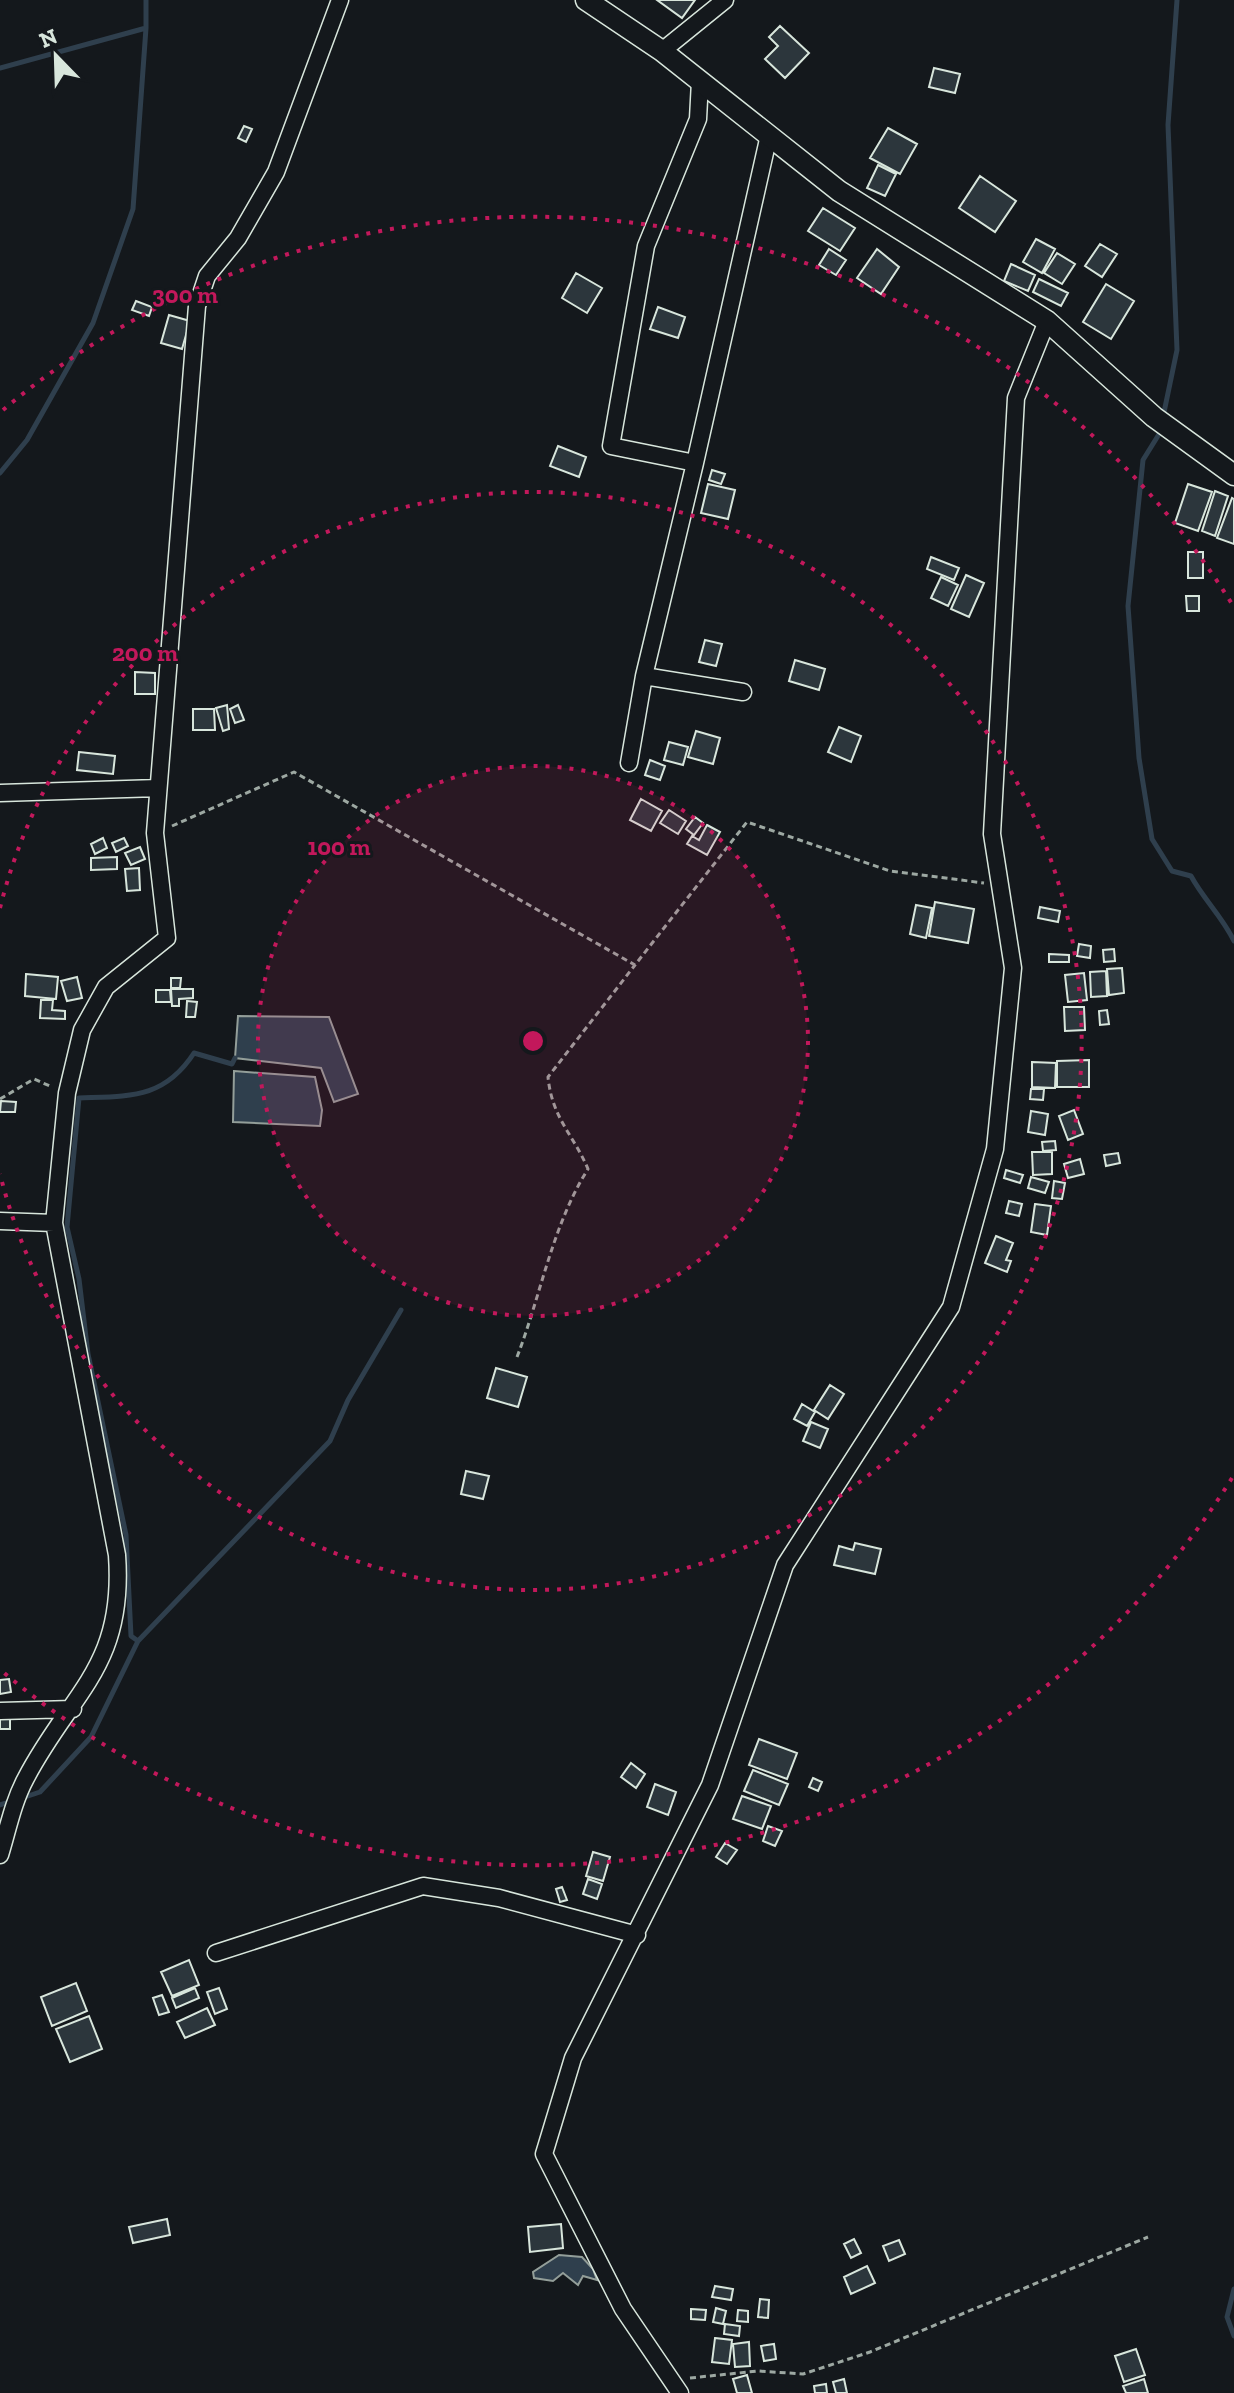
<svg xmlns="http://www.w3.org/2000/svg" width="1234" height="2393" viewBox="0 0 1234 2393" font-family="'Zilla Slab',serif">
<style>
.water{fill:#2f3f4d;stroke:#939e99;stroke-width:2}
.lines{fill:none;stroke-linecap:round;stroke-linejoin:round}
.stream{stroke:#2f3f4d;stroke-width:5}
.building{fill:#2c363c;stroke:#d8e6dc;stroke-width:2}
.minor-casing{stroke:#d8e6dc;stroke-width:19}
.tertiary-casing{stroke:#d8e6dc;stroke-width:23}
.path{stroke:#9da8a2;stroke-width:3;stroke-dasharray:6 4;stroke-linecap:butt}
.minor{stroke:#14181c;stroke-width:16}
.tertiary{stroke:#14181c;stroke-width:20}
.ring{fill:none;stroke:#c2185b;stroke-width:4;stroke-dasharray:4 8}
.centre{fill:#c2185b;stroke:#14181c;stroke-width:4}
.ring-label{font-size:24px;text-anchor:middle;font-weight:bold;fill:#c2185b;stroke:#14181c;stroke-width:6;stroke-linejoin:round;paint-order:stroke}
</style>
<rect width="100%" height="100%" fill="#14181c"/>
<path class="water" d="M238,1016L329,1017L358,1094L334,1102L321,1068L235,1058Z
M234,1071L315,1077L322,1110L320,1126L233,1122Z
M559,2255L582,2257L593,2269L597,2280L583,2276L578,2285L563,2273L553,2281L534,2278L533,2272Z"/>
<g class="lines">
<path class="stream" d="M0,68L146,28V0
M1163,417L1177,350L1168,125L1177,0
M1161,431L1143,460L1128,606L1139,758L1152,839L1172,871L1191,876C1204,900 1222,916 1234,941
M0,473L27,440L93,323L133,209L146,28
M138,1641L131,1636L126,1535L88,1354L79,1279L67,1227L79,1098C130,1096 164,1099 194,1053L232,1064L235,1058
M22,1798L40,1792L91,1737L138,1641L330,1441L348,1400L401,1310
M0,1805L9,1802
M1234,2289L1227,2317L1234,2336"/>
</g>
<path class="building" d="M657,0H695L682,18Z
M780,26L809,53L785,78L765,59L778,46L769,37Z
M934,68L960,74L955,93L929,87Z
M244,126L252,129L246,142L238,138Z
M888,128L917,144L900,174L870,158Z
M878,165L896,174L885,196L867,188Z
M980,176L1016,201L995,232L959,208Z
M823,208L855,228L840,251L808,231Z
M1036,239L1055,249L1042,273L1023,262Z
M1100,244L1117,254L1102,277L1085,266Z
M829,249L846,260L836,275L819,265Z
M877,249L899,267L881,294L857,278Z
M1057,253L1075,264L1062,284L1044,273Z
M1011,264L1035,275L1028,291L1004,281Z
M576,273L602,288L587,313L562,298Z
M1039,279L1068,293L1061,306L1033,292Z
M1106,284L1134,301L1111,339L1083,322Z
M136,301L152,307L149,316L132,310Z
M658,307L685,317L678,338L650,329Z
M169,315L190,321L182,349L161,343Z
M558,446L586,457L579,477L550,466Z
M712,470L725,474L721,484L709,480Z
M708,484L735,490L728,519L701,513Z
M1188,484L1212,492L1198,531L1175,523Z
M1215,491L1228,496L1215,536L1202,531Z
M1232,498L1234,499V544L1217,538Z
M1188,552H1203V578H1188Z
M931,557L959,568L954,580L927,569Z
M966,575L984,583L969,617L951,609Z
M941,577L958,585L948,606L931,598Z
M1186,596H1199V611H1187Z
M705,640L722,644L716,666L699,662Z
M795,660L825,669L819,690L789,681Z
M135,672L155,673V694H135Z
M227,705L229,729L223,731L216,708Z
M238,705L244,720L235,723L230,709Z
M193,709H214L215,730H193Z
M839,727L861,736L851,762L828,752Z
M696,731L720,738L713,764L688,757Z
M669,742L688,747L683,765L664,760Z
M79,752L115,756L113,774L77,770Z
M650,760L665,766L660,780L645,775Z
M641,799L662,811L651,831L630,820Z
M669,810L686,821L678,834L660,823Z
M695,817L703,823L694,835L686,829Z
M707,825L720,832L707,855L687,844L692,836L699,840Z
M103,838L107,848L95,854L91,844Z
M124,838L128,846L116,852L112,843Z
M140,847L145,859L131,865L125,853Z
M117,857V869L91,870V858Z
M139,868L140,890L127,891L125,869Z
M935,902L974,909L968,943L929,936Z
M916,905L932,908L926,938L910,934Z
M1040,907L1060,911L1058,922L1038,918Z
M1079,944L1091,946L1090,958L1077,956Z
M1114,949L1115,961L1104,962L1103,950Z
M1049,954L1069,955V962H1049Z
M1122,968L1124,993L1109,995L1107,969Z
M1106,971L1107,996L1091,997L1090,972Z
M1084,973L1087,1000L1068,1002L1065,975Z
M26,974L58,977L56,999L25,996Z
M77,977L82,998L67,1001L61,981Z
M171,978H181L180,988H171Z
M171,989H193V998L179,999V1006H172Z
M156,990H170L171,1002H156Z
M41,1000H53L52,1010L65,1011V1019L40,1018Z
M187,1001L197,1002L195,1017H186Z
M1064,1007H1084L1085,1030L1065,1031Z
M1107,1010L1109,1024L1100,1025L1099,1011Z
M1089,1060V1087H1057V1061Z
M1032,1062L1056,1063L1055,1088L1032,1087Z
M1031,1089H1044L1043,1100L1030,1099Z
M1,1101L16,1102L15,1112H0Z
M1074,1110L1083,1134L1068,1140L1059,1116Z
M1031,1111L1048,1114L1045,1135L1028,1132Z
M1055,1141L1056,1150L1043,1151L1042,1142Z
M1032,1152H1052V1174L1033,1175Z
M1118,1153L1120,1163L1106,1166L1104,1155Z
M1080,1159L1084,1174L1068,1178L1064,1164Z
M1006,1170L1023,1175L1020,1183L1004,1178Z
M1031,1177L1049,1182L1045,1193L1028,1188Z
M1054,1181L1065,1183L1062,1199L1052,1198Z
M1009,1201L1022,1204L1019,1216L1006,1213Z
M1035,1204L1051,1206L1047,1235L1031,1232Z
M996,1236L1013,1243L1006,1260L1011,1261L1007,1272L985,1263Z
M496,1368L527,1377L518,1407L487,1398Z
M830,1385L844,1394L828,1419L814,1410Z
M802,1404L815,1412L807,1426L794,1419Z
M811,1422L828,1429L820,1448L803,1441Z
M466,1471L489,1476L483,1499L461,1494Z
M855,1543L881,1549L875,1574L834,1565L839,1546L853,1550Z
M9,1679L11,1692L0,1694V1680Z
M0,1715H10V1729H0Z
M759,1739L797,1753L787,1779L749,1765Z
M631,1763L645,1774L636,1788L621,1777Z
M753,1770L788,1784L779,1805L744,1791Z
M813,1778L822,1782L818,1791L809,1787Z
M655,1784L676,1792L668,1815L647,1807Z
M742,1796L771,1806L762,1829L733,1819Z
M768,1826L782,1831L775,1846L763,1841Z
M725,1843L737,1850L727,1864L716,1857Z
M593,1852L610,1857L603,1881L586,1876Z
M588,1879L602,1884L597,1899L583,1894Z
M562,1887L567,1900L560,1902L556,1889Z
M189,1960L199,1985L172,1996L161,1972Z
M76,1983L87,2011L52,2026L41,1997Z
M195,1988L199,1998L176,2008L172,1998Z
M219,1988L227,2009L215,2014L207,1992Z
M162,1995L169,2012L159,2015L153,1998Z
M207,2008L215,2025L185,2038L177,2022Z
M89,2016L102,2049L70,2062L56,2029Z
M167,2219L170,2235L133,2243L129,2227Z
M561,2224L563,2248L530,2252L528,2227Z
M854,2239L861,2253L851,2258L844,2244Z
M899,2240L905,2254L889,2261L883,2246Z
M867,2266L875,2283L851,2294L844,2277Z
M715,2286L733,2289L731,2300L712,2297Z
M760,2299L769,2300L768,2318L758,2317Z
M716,2308L726,2311L723,2324L713,2322Z
M691,2309L706,2310L705,2320L691,2319Z
M738,2310L748,2311V2322L737,2321Z
M725,2324L740,2326L739,2336L724,2334Z
M715,2338L732,2340L729,2364L712,2362Z
M749,2342L750,2366L735,2367L733,2344Z
M774,2344L776,2359L764,2361L761,2346Z
M1136,2349L1145,2375L1124,2382L1115,2356Z
M747,2375L752,2393H737L733,2379Z
M844,2379L847,2393H836L833,2382Z
M1144,2379L1148,2393H1126L1123,2386Z
M826,2384L827,2393H815L814,2386Z"/>
<g class="lines">
<g class="minor-casing">
<path id="minor" d="M662,51L725,0
M695,463L769,135
M644,676L743,692
M629,763L644,676L695,463L611,446L646,246L698,119L700,81
M0,793L158,788
M0,1221L54,1223
M0,1711L73,1709
M0,1855C8,1829 13,1802 26,1778C71,1692 125,1667 117,1555L54,1223L67,1093L82,1030L106,987L167,938L155,833L197,306L207,276L238,238L276,172L340,0
M216,1953L423,1886L499,1898L637,1935
M680,2393L623,2309L544,2154L573,2058L710,1785L785,1565L951,1307L995,1149L1013,968L992,834L1016,398L1047,321"/>
</g>
<g class="tertiary-casing">
<path id="tertiary" d="M586,0L662,51L839,191L1047,321L1154,417L1234,475"/>
</g>
<path class="path" d="M172,826L294,772L635,965L747,822L890,871L984,883
M0,1099L34,1079L52,1087
M517,1357C541,1295 552,1226 588,1169C573,1134 552,1118 548,1077L635,965
M690,2378L758,2371L803,2374L870,2352L1148,2237"/>
<use href="#minor" class="minor"/>
<use href="#tertiary" class="tertiary"/>
</g>
<circle cx="533" cy="1041" r="275" fill="#c2185b" fill-opacity=".12"/>
<g class="ring">
<circle cx="533" cy="1041" r="275"/>
<path d="M0 908A549 549 0 1 1 0 1174"/>
<path d="M1232 1478A824 824 0 0 1 3 1672M3 410A824 824 0 0 1 1232 604"/>
</g>
<circle cx="533" cy="1041" r="12" class="centre"/>
<g class="ring-label">
<text x="185" y="303">300 m</text>
<text x="145" y="661">200 m</text>
<text x="339" y="855">100 m</text>
</g>
<g transform="translate(56 56) rotate(337)" stroke="#14181c" stroke-width="6" paint-order="stroke">
<path d="M0-6L14 30L0 20L-14 30Z" fill="#d8e6dc"/>
<text y="-12" font-size="22" font-weight="bold" text-anchor="middle" fill="#d8e6dc">N</text>
</g>
</svg>
